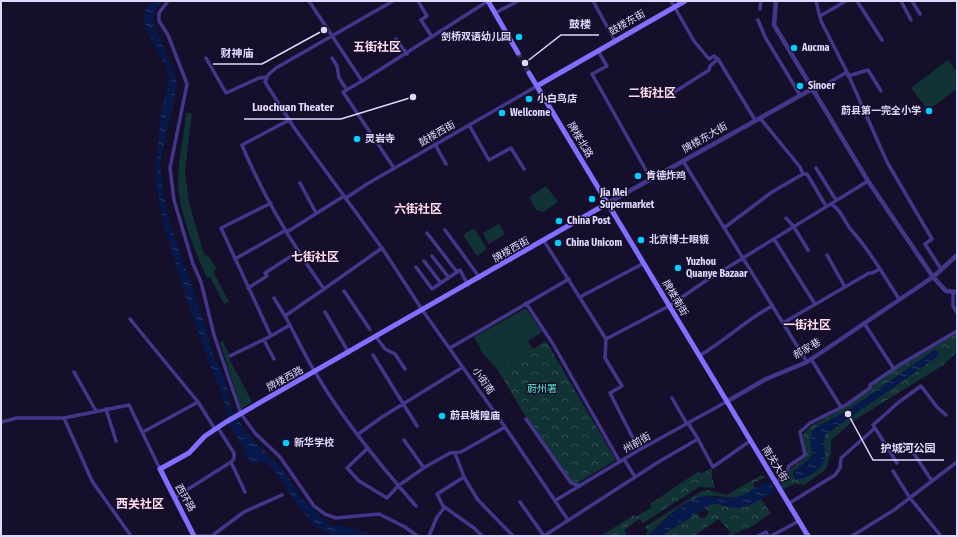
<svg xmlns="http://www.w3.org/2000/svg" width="958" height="537" viewBox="0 0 958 537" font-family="'Fira Sans Condensed','Noto Sans SC',sans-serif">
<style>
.grass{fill:#113335}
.forest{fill:url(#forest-crowns)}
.water{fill:url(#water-ripples)}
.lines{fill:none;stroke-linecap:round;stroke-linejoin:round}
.minor-tunnel{stroke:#342d4b;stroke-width:3.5;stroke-dasharray:3.5 2;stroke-linecap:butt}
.secondary-tunnel{stroke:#342d4b;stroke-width:5;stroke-dasharray:5 2.5;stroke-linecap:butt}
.minor{stroke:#43378c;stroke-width:3.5}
.tertiary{stroke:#43378c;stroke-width:4.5}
.secondary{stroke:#816fff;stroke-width:5}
.poi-dot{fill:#04cdff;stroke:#160f2b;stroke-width:1.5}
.labels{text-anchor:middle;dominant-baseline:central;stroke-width:3;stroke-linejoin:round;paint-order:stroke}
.street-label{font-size:10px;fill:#e1d8ff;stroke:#160f2b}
.poi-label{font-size:10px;font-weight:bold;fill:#e1d8ff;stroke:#160f2b;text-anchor:start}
.park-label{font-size:10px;fill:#5be8d3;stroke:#160f2b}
.quarter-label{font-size:12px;font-weight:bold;fill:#ffdaee;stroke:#160f2b}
.leader{fill:none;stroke:#e1d8ff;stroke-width:1.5}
.callout-dot{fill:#e1d8ff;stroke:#160f2b;stroke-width:1.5}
.callout-label{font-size:11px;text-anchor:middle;font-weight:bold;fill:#e1d8ff;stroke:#160f2b;stroke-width:3;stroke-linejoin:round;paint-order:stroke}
</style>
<defs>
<pattern id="forest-crowns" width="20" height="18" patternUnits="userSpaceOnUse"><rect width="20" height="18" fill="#113335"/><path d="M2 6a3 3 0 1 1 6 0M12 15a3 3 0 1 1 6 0" fill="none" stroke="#335053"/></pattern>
<pattern id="water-ripples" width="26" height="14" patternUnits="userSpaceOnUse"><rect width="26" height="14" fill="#07194b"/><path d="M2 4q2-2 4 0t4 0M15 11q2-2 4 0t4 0" fill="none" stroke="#2b3a66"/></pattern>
</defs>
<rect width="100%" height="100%" fill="#160f2b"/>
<path class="grass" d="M948,60L957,72V89L928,110L911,88Z
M186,113H192L185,171L189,203L204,254L209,257L217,270L213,271L229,302L224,304L210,277L207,278C195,253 179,211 178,184C178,160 184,136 186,113Z
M546,186L558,202L543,212L536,210L529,197Z
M499,224L505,234L489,244L483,233Z
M474,228L487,249L477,256L463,235Z
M526,308L542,332L528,341L533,349L498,370L484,355L474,337Z
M223,341L229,354L228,356L252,402L241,409L220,342Z"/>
<path class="forest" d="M957,333V352L942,366L853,421L831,440V453L826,469L804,485L795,484L783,489L779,482L788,476L790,469L806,457L803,434L811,426L843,408L873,387V384L907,362Z
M546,341L616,460L574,485L521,409L498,370Z
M712,468V478L715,488L699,487L643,523L639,519L624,530L627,534L624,536H601L634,515L635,517L651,508L650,504L699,471L701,474Z
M762,475L766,477L753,483L756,489C734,504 727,494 705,496C684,499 665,518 651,533L647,535L646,534L648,531L645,527L700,492L709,490L726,495Z
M761,499L771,513L754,525L732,535H728L730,532L719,519L694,536H661L697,513L700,518L706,517L709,512L705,507C715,499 725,508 736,508C745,507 752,503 761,499Z"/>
<path class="water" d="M152,1H161L152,19L175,75L177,86L160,163L164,197L169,220L206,328L212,352L224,378L232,411L247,433L284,471L302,499L331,526H343L376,536C364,536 351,537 338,536C305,533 289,483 266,462L252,463L246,458L243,446L230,426L224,399L213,373L183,288L164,224L155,180L161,113L169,79L167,68L147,32L144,18L146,9Z
M936,349L940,355L825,435C824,441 825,447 825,454C826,468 809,478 796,480L793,477V472L810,458L812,453L810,438L812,432L816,427L845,412Z
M766,482H770L775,492L746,507L734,508L713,503L661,536H646C665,524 676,505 699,497C707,495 715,498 723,498C742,499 751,490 766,482Z"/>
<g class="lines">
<path class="minor-tunnel" d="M369,328L372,333"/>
<path class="secondary-tunnel" d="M518,53L529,73"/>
<path class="minor" d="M168,1L159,13V21L168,35L187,84L170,168L174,200L193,264L201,282L214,335L241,414L255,433L280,457L314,506L325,514L336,518L379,514L405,527L417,536
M309,1L362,81L488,1
M393,1L276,68L268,75L265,82L295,129L382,248L423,311L505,427L568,520
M418,1L427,16L421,20L432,37
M593,1L615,41
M671,1L694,41L709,59L714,56L718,59L755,120
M857,1L882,40
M901,1L911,20
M912,1L920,14
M760,9L761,1
M495,13L518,1
M820,16L846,1
M758,20L765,37L800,95
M396,39L407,54
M598,51L607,66L592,74L651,179
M206,58L226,93L259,78L267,77
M332,58L337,66L339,78L347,90
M847,72L887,162L932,239L925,244L941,269
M848,76L868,70L881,91
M362,81L343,92L394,168
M813,92L847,72L821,21L816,1
M668,96L709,70L710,66L718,59
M289,120L242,145C263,196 292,244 324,289L285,316C295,334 304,354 315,372C343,420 379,464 416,506
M469,125L489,160L511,148L524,169
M435,144L446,164
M683,161L807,362
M816,168L836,200
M803,174H807L826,206
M300,183L316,213
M346,198L367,184L537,86
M271,203L221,228L271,336L290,325
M831,204C842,210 844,222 852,231C863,243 871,255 880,269
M786,218L794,227L808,250
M724,228L772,192L803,174L800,167L760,118
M445,230L480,278
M287,232L344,196
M427,233L457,272
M774,239L815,304
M544,241L606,339L605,358L622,386L610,393L639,450
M432,256L449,278
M235,259L286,230
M424,261L441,283
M416,267L432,289L460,270L468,285
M845,287L869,273H872L880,269L899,299
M248,288L267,276L265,273L299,251
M324,289L382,248
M344,291L369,328
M953,292V306L957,313
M580,297L644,263
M274,298L285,316
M526,303L553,344L620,462
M325,312L349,353
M130,319L198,402L215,429
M783,323L845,287L827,255
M864,323L894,369
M376,337L385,349L395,354L405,369
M606,339L669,306L704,282L868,181
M264,340L274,359
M450,348L569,279
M373,355L417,426
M230,356L271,336
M699,356C725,341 746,320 772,306
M811,359L841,407
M74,372L96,411
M672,398L687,424
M106,409L116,441
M64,418L92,481L131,536
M526,419L571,483L580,486
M1,422L17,418H64L129,405L160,469
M218,428L234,453V459L231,462L245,492
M875,428L897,463
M143,432L198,402
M357,435L382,417L463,367
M698,439L713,467L750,441
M404,440L424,468
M909,446L932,481
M368,448L347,468L359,481L387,498L398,486L425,467L450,453L461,452L505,427
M455,453L464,477L437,494L443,506L474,528L482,536
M624,459L635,477
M893,471L910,498L941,536
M464,477L478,500L513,536
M775,483L785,476L789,466L805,455L800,432L810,423L846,405L870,388V385L901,364L957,331
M174,498L231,462
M556,500L639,450L726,402
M520,502L544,536
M788,504L835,475L840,468L841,458L875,428L873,425L899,402L921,386L937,407L946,415
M213,535L244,512L282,495
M194,536H216
M429,536L437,517L445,507
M544,536L660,461L698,439L688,423
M758,536L766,532L768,536
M771,536L799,521
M852,536L894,510L957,462"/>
<path class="tertiary" d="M776,1L774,25L868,181L933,277L946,291L957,292
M608,203L812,89
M726,402L766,379L807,362L933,277L957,255"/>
<path class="secondary" d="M488,1L518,53
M529,73L808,536
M537,86L685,1
M194,536L160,469L189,453L205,436L226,422L608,203"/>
</g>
<g class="poi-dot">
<circle cx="519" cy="37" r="4"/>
<circle cx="794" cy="48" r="4"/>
<circle cx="800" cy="86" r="4"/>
<circle cx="529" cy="99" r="4"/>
<circle cx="929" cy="111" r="4"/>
<circle cx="502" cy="113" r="4"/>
<circle cx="357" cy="139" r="4"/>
<circle cx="638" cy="176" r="4"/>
<circle cx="592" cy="199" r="4"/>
<circle cx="559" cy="221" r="4"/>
<circle cx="641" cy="240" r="4"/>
<circle cx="558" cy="243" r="4"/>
<circle cx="678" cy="268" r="4"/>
<circle cx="442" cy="416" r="4"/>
<circle cx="286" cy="443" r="4"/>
</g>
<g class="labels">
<g class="street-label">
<text transform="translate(627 23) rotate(-30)">鼓楼东街</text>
<text transform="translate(437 134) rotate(-30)">鼓楼西街</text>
<text transform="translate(705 138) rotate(-30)">牌楼东大街</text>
<text transform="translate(580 140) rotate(59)">牌楼北路</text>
<text transform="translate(511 250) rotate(-30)">牌楼西街</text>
<text transform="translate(675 298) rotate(59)">牌楼南街</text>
<text transform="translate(807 349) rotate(-30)">郝家巷</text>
<text transform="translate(285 379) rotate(-29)">牌楼西路</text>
<text transform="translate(483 381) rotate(55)">小街南</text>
<text transform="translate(637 443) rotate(-30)">州前街</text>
<text transform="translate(775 464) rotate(58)">南关大街</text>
<text transform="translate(185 498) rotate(60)">西环路</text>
</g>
<g class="poi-label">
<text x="511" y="37" text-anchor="end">剑桥双语幼儿园</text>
<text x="802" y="48">Aucma</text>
<text x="808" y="86">Sinoer</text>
<text x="537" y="99">小白鸟店</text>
<text x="921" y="111" text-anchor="end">蔚县第一完全小学</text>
<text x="510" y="113">Wellcome</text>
<text x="365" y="139">灵岩寺</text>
<text x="646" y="176">肯德炸鸡</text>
<text x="600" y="193">Jia Mei<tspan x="600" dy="12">Supermarket</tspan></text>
<text x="567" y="221">China Post</text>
<text x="649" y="240">北京博士眼镜</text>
<text x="566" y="243">China Unicom</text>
<text x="686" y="262">Yuzhou<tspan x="686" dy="12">Quanye Bazaar</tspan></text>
<text x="450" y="416">蔚县城隍庙</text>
<text x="294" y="443">新华学校</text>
</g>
<g class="park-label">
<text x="542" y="389">蔚州署</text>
</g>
<g class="quarter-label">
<text x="377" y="47">五街社区</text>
<text x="652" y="93">二街社区</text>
<text x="418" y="209">六街社区</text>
<text x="315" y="257">七街社区</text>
<text x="807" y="325">一街社区</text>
<text x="140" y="504">西关社区</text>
</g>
</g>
<path class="leader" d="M525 63L561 35H599M324 30L262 64H213M413 97L341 119H244M848 414L873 460H944"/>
<g class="callout-dot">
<circle cx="525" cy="63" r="4"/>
<circle cx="324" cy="30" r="4"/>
<circle cx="413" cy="97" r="4"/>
<circle cx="848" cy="414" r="4"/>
</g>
<g class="callout-label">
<text x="580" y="28">鼓楼</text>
<text x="237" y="57">财神庙</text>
<text x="293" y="111">Luochuan Theater</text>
<text x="908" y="452">护城河公园</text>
</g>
<rect width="958" height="537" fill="none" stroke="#e1d8ff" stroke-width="4"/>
</svg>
